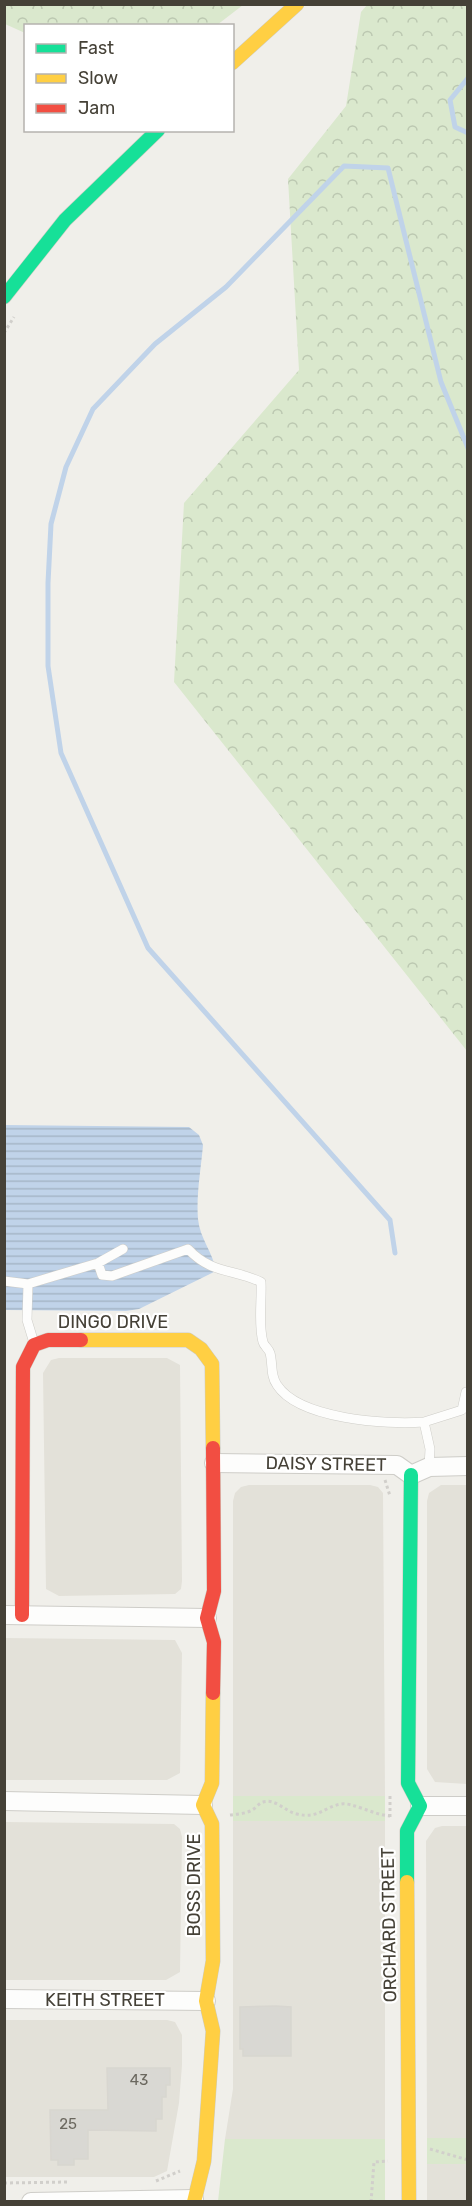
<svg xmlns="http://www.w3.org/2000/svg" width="472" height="2206" viewBox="0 0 472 2206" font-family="Rubik,sans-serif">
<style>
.residential{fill:#e3e1d9}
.green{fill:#dae8cd}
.forest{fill:url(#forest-crowns)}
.water{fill:url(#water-rules)}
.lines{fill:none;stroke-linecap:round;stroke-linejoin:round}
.stream{stroke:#c0d3e9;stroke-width:5}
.building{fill:#d9d8d3;stroke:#d8d6d0;stroke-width:1.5}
.lane-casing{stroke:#cecdc8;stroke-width:10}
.street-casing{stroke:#cecdc8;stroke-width:20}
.fast-casing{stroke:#ceccc2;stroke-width:15}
.slow-casing{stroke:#ceccc2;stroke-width:15}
.jam-casing{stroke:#ceccc2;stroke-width:15}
.path{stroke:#d1cfcb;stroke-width:3;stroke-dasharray:3 3;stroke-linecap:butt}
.lane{stroke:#fdfdfc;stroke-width:9}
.street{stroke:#fdfdfc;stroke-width:18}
.fast{stroke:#16e098;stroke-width:14}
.slow{stroke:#ffcf43;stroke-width:14}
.jam{stroke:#f24e42;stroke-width:14}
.labels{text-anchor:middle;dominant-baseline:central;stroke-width:4.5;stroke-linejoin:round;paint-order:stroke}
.number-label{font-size:15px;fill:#6b685f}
.street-label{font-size:18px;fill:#454137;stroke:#fff}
</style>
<defs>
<pattern id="forest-crowns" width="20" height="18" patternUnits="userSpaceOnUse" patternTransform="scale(1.5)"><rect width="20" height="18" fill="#dae8cd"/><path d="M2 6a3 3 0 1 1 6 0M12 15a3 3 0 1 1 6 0" fill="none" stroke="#bcc8b1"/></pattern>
<pattern id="water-rules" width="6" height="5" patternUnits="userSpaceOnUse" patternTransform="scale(1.5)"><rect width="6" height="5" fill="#c0d3e9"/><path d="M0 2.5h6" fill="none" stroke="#a6b6c8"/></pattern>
</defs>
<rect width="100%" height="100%" fill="#f0efea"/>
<path class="residential" d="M59,1358H167L180,1365L182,1581L181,1589L175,1594L59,1596L46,1589L43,1373L51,1360Z
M249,1485H370L378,1487L383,1493L385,1796H233V1501L235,1493L241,1487Z
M441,1485H467V1784L435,1782L427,1769V1501L429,1493Z
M5,1638L175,1640L182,1653L180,1773L167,1780H5Z
M233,1821H385V2139H225L233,2089Z
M5,1822L174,1824L180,1829L182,1837L180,1972L166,1980H5Z
M442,1826H467V2138H427L426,1841L435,1828Z
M5,2020H167L175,2022L182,2035V2065L179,2103L167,2171L154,2177H5Z
M427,2164H467V2201H427Z"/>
<path class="green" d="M233,1796H385V1821H233Z
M427,2138H467V2164H427Z
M225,2139H385V2201H218Z"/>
<path class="forest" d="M5,4H243V5L217,25L26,26L25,33L5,24Z
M367,5H467V1051L174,682L184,503L299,370L288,179L346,106L361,12Z"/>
<path class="water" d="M5,1125L189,1127L199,1135L203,1145C201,1169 196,1195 198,1219C200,1239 213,1252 216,1271L139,1309L126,1311L5,1310Z"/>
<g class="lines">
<path class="stream" d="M468,78L450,100L455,127L468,133
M395,1253L390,1220L148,948L61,753L48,666V583L51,524L66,467L93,409L155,344L226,287L344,166L388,168L441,382L468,448"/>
</g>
<path class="building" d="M276,2006L291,2007V2056H243V2049H240V2007Z
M107,2068H170V2085H166V2097H162V2119H156V2131L88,2130V2159H74V2165H58V2160H51L50,2110H108Z"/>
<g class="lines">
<g class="lane-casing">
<path id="lane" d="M98,1263L102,1275L112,1276L188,1249C211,1274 234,1269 261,1282C262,1300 258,1324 263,1342C264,1346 269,1349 270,1353C273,1364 270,1375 277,1385C299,1419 386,1425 424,1422L430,1449L429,1467
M4,1281L28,1284L27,1320L34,1343
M28,1284L98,1263L123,1249
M424,1422L462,1410L466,1392"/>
</g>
<g class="street-casing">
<path id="street" d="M214,1463L397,1465L411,1475L429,1467L468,1466
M4,1615L207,1618
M4,1801L203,1805
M420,1806H468
M4,1999L206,2001
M31,2202L194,2199"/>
</g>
<g class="fast-casing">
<path id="fast" d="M4,297L65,220L158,130
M407,1882V1831L420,1806L408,1783L411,1475"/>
</g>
<g class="slow-casing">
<path id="slow" d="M232,63L297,4
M81,1340H188L201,1349L212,1364L213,1448
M407,1882L409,2202
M194,2202L204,2161L213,2031L206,2001L213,1961L212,1824L203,1805L212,1783L213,1693"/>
</g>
<g class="jam-casing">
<path id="jam" d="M213,1448L214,1591L207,1618L214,1642L213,1693
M22,1615L23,1367L34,1345L48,1340H81"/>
</g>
<path class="path" d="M4,333L14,317
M385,1480L390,1496
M230,1815C237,1814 245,1814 252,1810C256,1808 259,1803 263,1802C275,1798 286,1812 297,1814C318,1819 324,1807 341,1804C352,1802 374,1815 390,1816
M390,1817V1794
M430,2149L468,2160
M156,2181L180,2171
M4,2183L69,2182
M371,2202L374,2162L388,2161"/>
<use href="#lane" class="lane"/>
<use href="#street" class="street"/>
<use href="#fast" class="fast"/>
<use href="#slow" class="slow"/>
<use href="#jam" class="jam"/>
</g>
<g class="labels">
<g class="number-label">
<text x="139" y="2080">43</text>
<text x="68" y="2124">25</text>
</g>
<g class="street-label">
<text x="113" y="1322">DINGO DRIVE</text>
<text transform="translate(326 1464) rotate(1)">DAISY STREET</text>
<text transform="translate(194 1885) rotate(-90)">BOSS DRIVE</text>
<text transform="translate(389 1925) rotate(-91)">ORCHARD STREET</text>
<text x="105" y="2000">KEITH STREET</text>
</g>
</g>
<rect width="472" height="2206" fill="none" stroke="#454137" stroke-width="12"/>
<rect x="24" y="24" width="210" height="108" fill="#ffffff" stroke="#b5b3af" stroke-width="1.5"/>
<rect x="36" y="44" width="30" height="9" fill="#16e098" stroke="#b5b3af" stroke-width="1.5"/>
<text x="78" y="54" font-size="18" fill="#454137">Fast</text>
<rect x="36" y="74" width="30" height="9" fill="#ffcf43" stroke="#b5b3af" stroke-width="1.5"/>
<text x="78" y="84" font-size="18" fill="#454137">Slow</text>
<rect x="36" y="104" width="30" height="9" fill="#f24e42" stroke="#b5b3af" stroke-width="1.5"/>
<text x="78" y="114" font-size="18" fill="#454137">Jam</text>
</svg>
